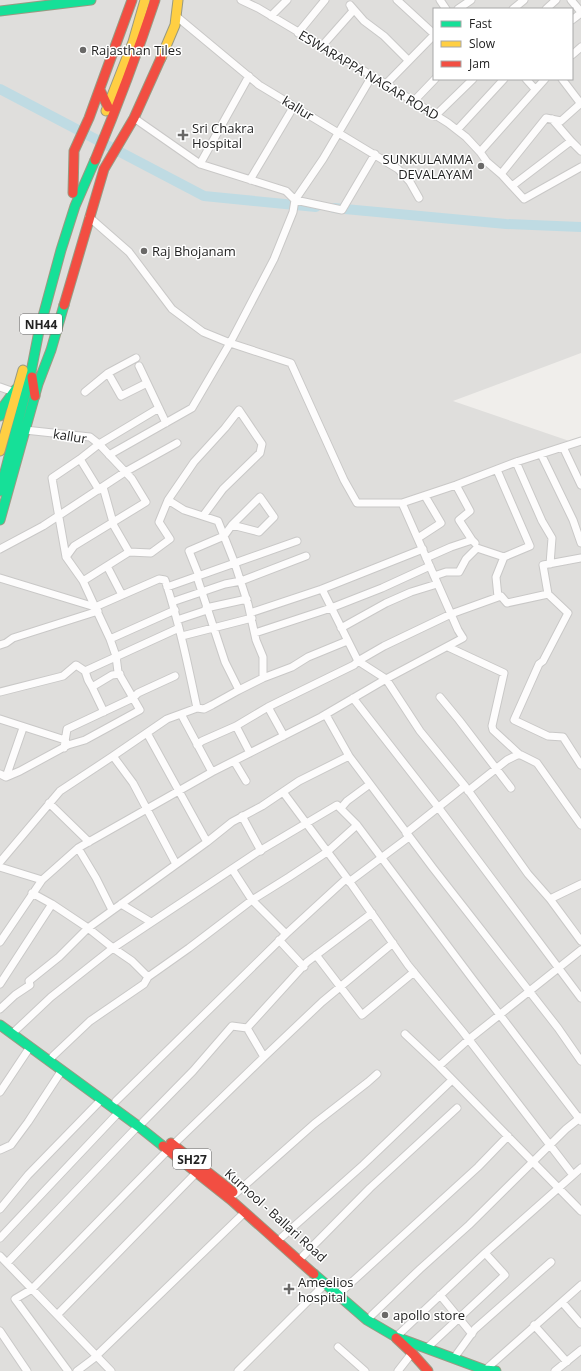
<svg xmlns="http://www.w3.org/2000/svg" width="581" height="1371" viewBox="0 0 581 1371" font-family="'Open Sans',sans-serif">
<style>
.residential{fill:#dfdedc;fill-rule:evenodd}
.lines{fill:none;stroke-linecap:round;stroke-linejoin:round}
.river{stroke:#bfdbe3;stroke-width:10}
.street-casing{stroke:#c9c8c7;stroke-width:9}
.fast-casing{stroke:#999a82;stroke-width:11}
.slow-casing{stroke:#999a82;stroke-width:11}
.jam-casing{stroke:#999a82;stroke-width:11}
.street{stroke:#fdfcfc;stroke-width:7}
.fast{stroke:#16e098;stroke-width:9}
.slow{stroke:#ffcf43;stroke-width:9}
.jam{stroke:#f24e42;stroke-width:9}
.poi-dot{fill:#6a6968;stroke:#fff;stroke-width:1.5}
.labels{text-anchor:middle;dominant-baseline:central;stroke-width:3;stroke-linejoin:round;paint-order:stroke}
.shield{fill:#fff;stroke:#646464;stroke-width:1}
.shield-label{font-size:12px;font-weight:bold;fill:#222}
.poi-label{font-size:13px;fill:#222;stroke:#fff;text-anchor:start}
.street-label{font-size:13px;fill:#222;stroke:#fff}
</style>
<rect width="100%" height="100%" fill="#f0eeeb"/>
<path class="residential" d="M0,0H581V353L453,401L581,445V1371H0ZM434,9H572V79H434Z"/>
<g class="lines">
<path class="river" d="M0,89L204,196L316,207
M334,208L506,224L581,227"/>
<g class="street-casing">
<path id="street" d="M241,0L258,8L386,84L448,123L466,137L480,152L487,162L501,174
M397,0L434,34
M440,0L446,9
M571,0L581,12
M350,5L364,21L384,36L408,60
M458,9L471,0
M513,9L524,0
M546,9L556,0
M176,16L259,85L398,169L410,182L419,198
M271,16L287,0
M572,20L581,13
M298,33L325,0
M322,46L353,11L351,7
M572,55L581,47
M526,79L535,89
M562,79L581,104
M386,84L434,35
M413,102L435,79
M581,103L561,121L546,118L501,174L524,199L581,167
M435,116L473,79
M134,118L200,164L286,191L295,200L342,210L375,154
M552,119L571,141
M457,130L504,79
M480,152L545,79
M200,164L249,76
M250,180L294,106
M512,186L571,141L581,151
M139,366L166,423
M108,373L121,396L147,383
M0,387L14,392
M85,392L108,373L136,358
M25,430L90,437L99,444L132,479L146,502L74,546L66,557L83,581
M563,447L581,485
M541,454L573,520L581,543
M109,455L192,408L230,343L274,259L293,212L295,200L323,159L372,76
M80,459L99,490
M516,462L542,521L552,538L550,564
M497,470L530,546L504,557L496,577L498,597
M456,485L470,511L459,520L472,540
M103,487L114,526L129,552L151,553L170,539L159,522L168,500
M402,503L456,485L516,462L581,441
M418,538L441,523L425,496
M0,549L43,526L125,472L177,443
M66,557L52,478L80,459L99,444L159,408
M426,558L451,547L472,540L475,543
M107,566L122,595
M199,576L189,551L224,536L232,525L259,532L274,517L260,497L232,525
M434,576L446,572H459L466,559L477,548L504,557
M197,577L225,662L239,690
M0,578L95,607L83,581L129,552
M167,587L297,541
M322,589L358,661L386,679L420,731L465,786L528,874L550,899L581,941
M548,594L568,613L543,661L539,664L514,720L548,736L563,737L581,765
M172,602L225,584L241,581L306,556
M206,608L247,599
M250,613L322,589L423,549
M177,620L207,610
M341,628L386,603L411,592L437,584
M255,633L331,608L382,588L430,566
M182,636L252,618
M110,639L95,607L159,579L165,580C179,622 188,665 197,708
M0,645L6,643L13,638L98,611
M448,647L504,673L492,726L493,730L519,754L537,763L581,825
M263,678L292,667L308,657L347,641
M92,687L88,680L85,671L179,628
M0,692L63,676L76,665L85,671
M440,697L459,720L511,788
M353,698L438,807L581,998
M268,707L284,736
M104,712L92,687L112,675L120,674
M181,714L212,772
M326,715L349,756
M0,719L65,740L67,744
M236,726L250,753
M147,733L207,842
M197,745L202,741L236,726L268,707L354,665L358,661L384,646L451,614L501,596L507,603L548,594L543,565L581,558
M64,748L67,729L133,698L138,693L175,676
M113,756L167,719L197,708L204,709L212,705L239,690L263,678V657L256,640L248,604L235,564L218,521L184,510L168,500L194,462L225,428L239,410L262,444L260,453L223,489L203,516
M234,761L246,781
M0,774L6,777L20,771L68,745L85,740L140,710L118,672L116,656L110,639L175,610
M6,777L23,728
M468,791L507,760L519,754
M283,792L347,878L408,965L463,1032L573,1175
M49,803L89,842
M341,808L347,801L370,784
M242,816L261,851
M406,833L465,786
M78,848L96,878L112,910
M0,862L60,791L113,756L133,783L176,864
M0,867L42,880
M232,869L252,900L286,934
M349,882L409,837
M32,893L52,904
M550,899L581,884
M121,904L151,922
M279,940L304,967
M0,942L42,880L78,848L212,772L321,717L386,679L463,638L458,630L402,503H357L344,480L291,363L230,343L203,332L172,309L129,252L89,217
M316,955L362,1015L414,972
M0,984L52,904L88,928L113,948L132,961L148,977
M0,1009L15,995L30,985L29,981L59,957L88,928L207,842L232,822L262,806L299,781L349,756L433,868L558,1028L581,1061
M16,1030L51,997L113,948L256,853L337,805L357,825
M405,1034L439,1066L581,1211
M53,1056L90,1021L144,984L148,977L189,948L252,900L289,877L327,852L357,825L474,981L581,1121
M264,1057L322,1002L393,943
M439,1066L468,1040L581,950
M0,1092L30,1047
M116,1101L286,934L347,878
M143,1122L193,1071L232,1026L247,1028
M173,1145L264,1057L247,1028L307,962L372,913
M0,1150L11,1145L28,1122L62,1070
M235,1194L314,1124L368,1082L377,1074
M0,1209L28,1175L101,1100
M282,1237L363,1165L452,1080
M0,1238L119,1112
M0,1256L32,1289L168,1150
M303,1256L370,1188L457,1108
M7,1263L138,1126
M342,1291L478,1167L508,1136
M440,1295L472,1334
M562,1302L581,1324
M57,1315L196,1173
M372,1315L420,1269L469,1225L566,1129L581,1117
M534,1325L567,1362
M0,1331L27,1371
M396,1337L485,1253L581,1168
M338,1347L365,1371
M427,1348L505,1275L485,1253
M454,1358L475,1329L551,1262
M485,1370L581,1285
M68,1371L15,1299L32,1289L111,1371
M77,1371L93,1359L245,1212
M238,1371L325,1284
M398,1371L412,1353
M555,1371L581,1350"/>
</g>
<g class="fast-casing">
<path id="fast" d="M0,11L91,0
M0,416L2,408L16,389
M0,491L31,372L39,331L61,250L75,206L95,160
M0,520L38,384L51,350L64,305
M0,1025L138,1126L163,1146
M314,1274L367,1320L396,1337L485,1370L496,1371"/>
</g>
<g class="slow-casing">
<path id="slow" d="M161,58L175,25L178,0
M106,111L133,42L145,0
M0,451L23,370"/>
</g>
<g class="jam-casing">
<path id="jam" d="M100,90L108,107
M95,160C117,107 137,54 155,0
M73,193L74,151L89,118L132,0
M64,305L104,169L134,118L161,58
M32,377L35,396
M171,1143L233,1192
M163,1146L231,1200L314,1274
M396,1338L412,1353L428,1371"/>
</g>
<use href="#street" class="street"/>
<use href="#fast" class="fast"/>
<use href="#slow" class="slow"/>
<use href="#jam" class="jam"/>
</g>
<g class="poi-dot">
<circle cx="83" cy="50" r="4"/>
<path d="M181 129h4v4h4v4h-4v4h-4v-4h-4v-4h4z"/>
<circle cx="481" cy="166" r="4"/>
<circle cx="144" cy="251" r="4"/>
<path d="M287 1283h4v4h4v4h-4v4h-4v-4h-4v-4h4z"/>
<circle cx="385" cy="1315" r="4"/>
</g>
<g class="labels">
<g class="shield">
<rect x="20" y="314" width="42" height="20" rx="3"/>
<rect x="173" y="1149" width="38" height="20" rx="3"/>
</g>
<g class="shield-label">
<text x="41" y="324">NH44</text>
<text x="192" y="1159">SH27</text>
</g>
<g class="poi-label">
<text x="91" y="50">Rajasthan Tiles</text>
<text x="192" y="128">Sri Chakra<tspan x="192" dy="15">Hospital</tspan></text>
<text x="473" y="159" text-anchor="end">SUNKULAMMA<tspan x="473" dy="15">DEVALAYAM</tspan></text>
<text x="152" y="251">Raj Bhojanam</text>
<text x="298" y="1282">Ameelios<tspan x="298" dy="15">hospital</tspan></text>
<text x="393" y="1315">apollo store</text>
</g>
<g class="street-label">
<text transform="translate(369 75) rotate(31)">ESWARAPPA NAGAR ROAD</text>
<text transform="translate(298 108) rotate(31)">kallur</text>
<text transform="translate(70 436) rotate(9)">kallur</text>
<text transform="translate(276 1215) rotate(42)">Kurnool - Ballari Road</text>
</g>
</g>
<rect x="433" y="8" width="140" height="72" fill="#ffffff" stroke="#a7a7a7"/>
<rect x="441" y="21" width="20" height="6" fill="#16e098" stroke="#a7a7a7"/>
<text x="469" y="28" font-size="12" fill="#222222">Fast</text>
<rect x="441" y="41" width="20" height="6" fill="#ffcf43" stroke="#a7a7a7"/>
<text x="469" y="48" font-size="12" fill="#222222">Slow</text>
<rect x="441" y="61" width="20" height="6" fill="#f24e42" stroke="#a7a7a7"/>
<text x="469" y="68" font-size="12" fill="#222222">Jam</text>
</svg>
